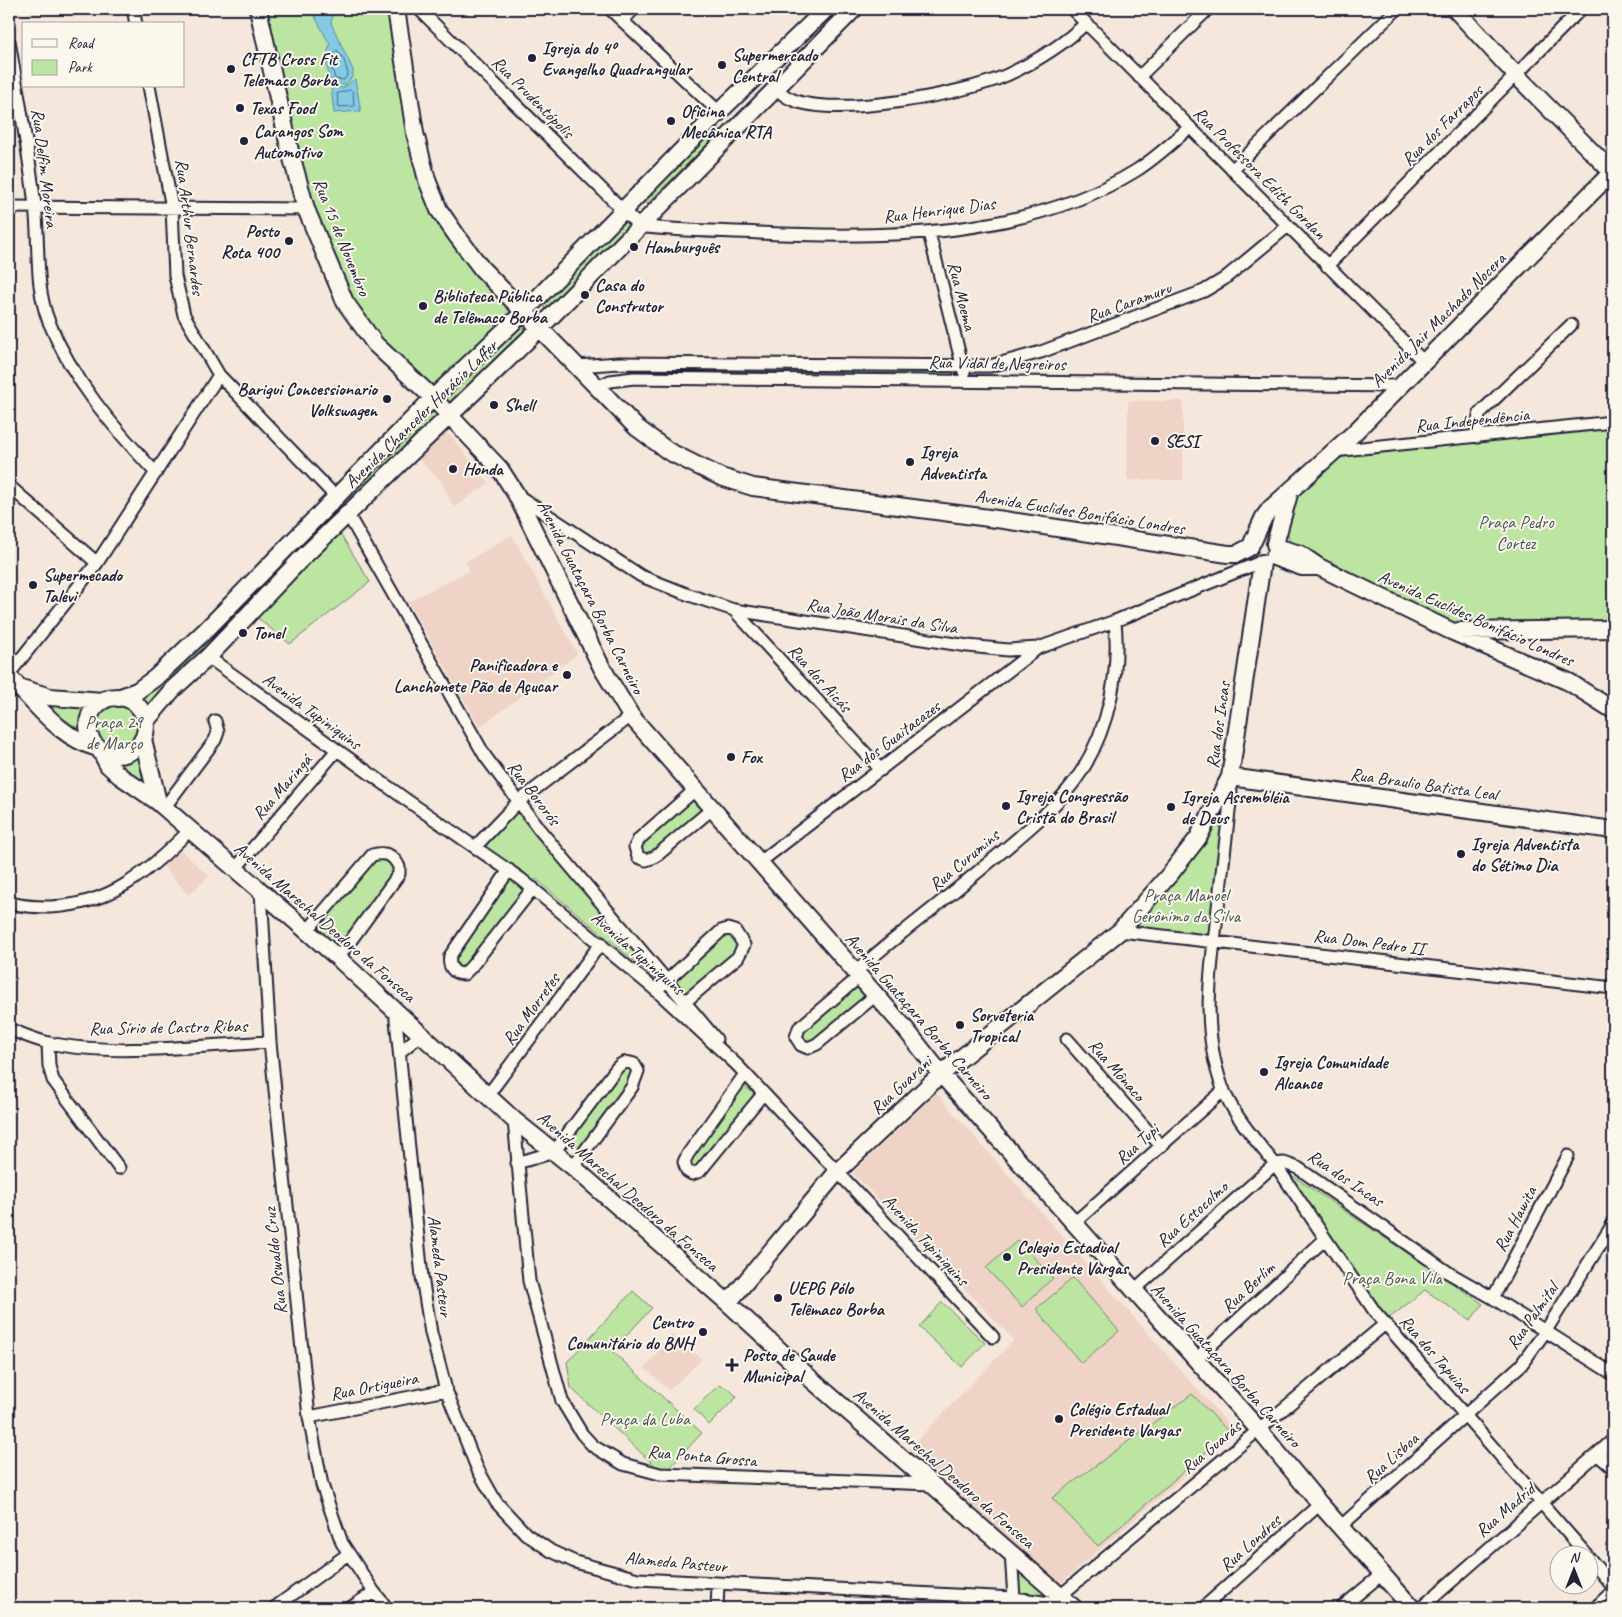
<svg xmlns="http://www.w3.org/2000/svg" width="1622" height="1617" viewBox="0 0 1622 1617" font-family="Caveat,sans-serif">
<style>
.built{fill:#eed3c6}
.green{fill:#bce5a1;stroke:#6f846e}
.water{fill:#84cae5;stroke:#5d87a1}
.lines{fill:none;stroke-linecap:round;stroke-linejoin:round}
.shore{stroke:#49657f;stroke-width:1}
.street-casing{stroke:#22223b;stroke-width:15}
.secondary-casing{stroke:#22223b;stroke-width:20}
.street{stroke:#fbf7ec;stroke-width:11}
.secondary{stroke:#fbf7ec;stroke-width:16}
.poi-dot{fill:#22223b;stroke:#fbf7ec;stroke-width:2}
.labels{text-anchor:middle;dominant-baseline:central;stroke-width:4;stroke-linejoin:round;paint-order:stroke}
.poi-label{font-size:18px;font-weight:bold;fill:#22223b;stroke:#fbf7ec;text-anchor:start}
.street-label{font-size:18px;fill:#22223b;stroke:#fbf7ec}
.park-label{font-size:18px;fill:#485354;stroke:#fbf7ec}
</style>
<rect width="100%" height="100%" fill="#f5e7db"/>
<filter id="ink" filterUnits="userSpaceOnUse"><feTurbulence type="fractalNoise" baseFrequency=".02" numOctaves="2"/><feDisplacementMap in="SourceGraphic" scale="10" xChannelSelector="R" yChannelSelector="G"/><feConvolveMatrix kernelMatrix="1 2 1 2 8 2 1 2 1" color-interpolation-filters="sRGB"/></filter>
<g filter="url(#ink)">
<path class="built" d="M1128,401H1183V480H1127Z
M441,435H450L489,483L454,507L441,481L417,458Z
M512,535L577,654L480,727L408,602L470,570L466,562Z
M181,851L209,876L189,895L162,865Z
M936,1093L1235,1432L1060,1584L909,1449L1014,1340L853,1173Z
M672,1335L702,1359L669,1390L645,1368Z"/>
<path class="green" d="M261,9H390L441,226L483,282L516,315L432,392L362,324L316,224Z
M710,133L714,137L647,204L644,202Z
M627,218L631,222L546,309L543,305Z
M521,326L525,329L448,403L445,399Z
M630,365L948,369L953,374L948,377L630,375Z
M435,409L439,412L351,498L348,496Z
M1613,427V626L1463,627L1364,586L1290,543C1280,511 1294,498 1316,477C1325,469 1333,461 1344,457Z
M323,521L325,524L210,643L147,727L145,733L153,797L91,753L33,697L93,703L144,689L208,641Z
M340,533L370,582L290,644L255,616Z
M688,796L705,815L647,859L636,847Z
M1227,803L1210,939L1131,927Z
M514,808L660,983L536,879L469,966L459,971L452,956L514,867L480,844Z
M383,855L398,867L339,952L311,930L369,859Z
M730,932L739,939V953L684,994L669,979L723,933Z
M854,982L869,1000L805,1047L800,1028Z
M630,1065L634,1077L581,1149L567,1137L609,1080Z
M743,1085L756,1096L699,1168L690,1170L688,1161Z
M1284,1170L1483,1304L1470,1321L1425,1290L1387,1320Z
M1018,1240L1053,1278L1022,1307L986,1268Z
M1073,1278L1119,1331L1081,1363L1036,1309Z
M633,1291L652,1308L612,1351L702,1433L664,1474L571,1388L567,1362Z
M942,1302L985,1343L962,1367L919,1327Z
M719,1385L729,1389L737,1397L709,1425L694,1409Z
M1192,1394L1229,1432L1098,1546L1052,1498Z
M1015,1560L1060,1602L1020,1595Z"/>
<path class="water" d="M311,9H334L331,23L353,70V76L345,85L331,83L325,59L330,45Z
M355,79L361,111L334,113L331,87L343,88Z"/>
<g class="lines">
<path class="shore" d="M337,50L344,60L348,74L344,80L335,79L330,59Z
M350,90L353,92L354,106L339,107L337,94Z"/>
<g class="street-casing">
<path id="street" d="M133,9L136,24
M419,9L639,226C678,231 719,231 759,233C883,239 1028,238 1137,170C1156,158 1173,142 1190,127
M610,9L719,112
M1072,9L1424,362
M623,20L634,9
M9,41C18,95 29,151 35,206C40,245 34,284 49,322C73,381 113,427 156,473
M1139,77L1208,9
M149,86L172,208L175,276L184,315L219,375L336,497
M776,88C780,92 785,97 791,99C833,119 965,94 1007,75C1035,62 1063,45 1086,23
M1232,170L1397,9
M9,207L306,209
M929,233L964,372
M1327,266L1581,9
M577,366L619,363L990,366L1041,352L1204,291L1224,279L1288,226
M597,387L610,381L634,378L1399,386
M1478,437L1477,423L1480,413L1571,325
M1333,451L1613,422
M9,486L97,563
M517,495L641,576L689,595L734,610L968,646L1008,650L1038,648L1115,621L1258,563
M347,513L485,756L539,829L716,1039
M734,610L881,770
M208,657L408,801L521,879L658,992L737,1065L993,1337
M9,674L97,563L219,375
M1230,778L1231,795C1226,835 1222,875 1217,916C1210,976 1201,1030 1223,1089C1234,1116 1256,1141 1275,1164L1284,1163L1298,1168L1449,1273L1493,1298L1613,1374
M696,789L639,839L635,847L638,857L646,860L655,857L712,809
M164,808L215,740L218,732L215,721
M475,847L518,802L631,716
M760,862L1038,648
M235,869L337,750
M509,870L450,956C448,966 453,974 464,974L471,967L533,888
M261,892L270,1042L309,1417L322,1485L342,1543L374,1592L387,1608
M9,902C21,907 38,907 50,907C111,905 149,871 190,830
M307,931L372,855C386,852 393,854 399,867V874L338,958
M1120,931L1613,988
M855,973C871,957 890,943 907,929C940,903 972,877 1004,850C1031,827 1061,803 1081,772C1109,727 1120,674 1115,621
M859,977L799,1028L796,1037L801,1045L808,1048L817,1044L876,995
M661,986L721,931L728,929L735,931L744,945L738,957L686,1001
M395,1010L422,1277L431,1333L446,1390L477,1468L496,1502L526,1534L551,1551L575,1562L638,1579L1014,1598L1072,1606
M9,1029C22,1034 35,1040 49,1043C116,1057 201,1045 270,1042
M1067,1039L1161,1146
M48,1043L49,1066L53,1080L119,1168
M401,1051L422,1034
M745,1074L688,1154L684,1162L687,1171L692,1174L700,1171L763,1094
M488,1095L601,943
M514,1120L529,1281L562,1401L582,1434L593,1446L623,1464L660,1474L932,1484
M517,1163L554,1152L616,1069C622,1062 626,1061 634,1064L638,1071L632,1087L573,1167
M1073,1224L1224,1090
M1133,1291L1275,1164L1375,1312L1586,1554
M1493,1298L1568,1156
M1196,1359L1324,1240
M309,1417L446,1390
M1597,1454L1613,1468
M1340,1527L1521,1365L1545,1332L1613,1224
M1011,1553L1014,1598
M1590,1559L1613,1587
M1060,1596L1385,1324
M274,1608L348,1554
M350,1608L374,1592
M717,1608L718,1584
M1203,1608L1320,1504
M1341,1608L1382,1574
M1421,1608L1613,1440
M1595,1608L1613,1591"/>
</g>
<g class="secondary-casing">
<path id="secondary" d="M258,9L290,151L306,209L345,302L375,344L433,398L500,469L516,494L602,668L631,716L903,1026L941,1074L1259,1430L1320,1504L1412,1608
M396,9L415,133L427,180L439,210L457,236L482,269L636,427L668,451L694,464L721,477L753,487L1004,520L1228,554H1237L1250,547
M1455,9L1516,75L1613,173
M1253,541L1264,517L1270,509L1353,434L1613,171
M1275,544L1289,494
M1276,547L1300,554L1319,567L1451,631L1569,682L1613,710
M1274,557L1302,567H1318
M1458,631L1613,629
M9,677C36,703 59,738 98,748
M21,688L50,697L103,701
M88 726a29 29 0 1 1 58 0a29 29 0 1 1-58 0Z
M118,698L137,691L155,678L206,630L433,398L523,313L719,112L826,9
M145,722L173,689L208,657L299,561L539,329L854,9
M143,739L158,802
M100,750L108,765L120,776L158,802L338,958L514,1120L573,1167L728,1303L812,1380L1074,1608
M1230,777L1613,830
M728,1303L837,1172L941,1074L1120,931L1170,874L1198,838L1230,777L1262,563"/>
</g>
<use href="#street" class="street"/>
<use href="#secondary" class="secondary"/>
</g>
</g>
<g class="poi-dot">
<circle cx="532" cy="58" r="5"/>
<circle cx="722" cy="65" r="5"/>
<circle cx="231" cy="69" r="5"/>
<circle cx="240" cy="108" r="5"/>
<circle cx="671" cy="121" r="5"/>
<circle cx="244" cy="141" r="5"/>
<circle cx="289" cy="241" r="5"/>
<circle cx="634" cy="247" r="5"/>
<circle cx="585" cy="295" r="5"/>
<circle cx="423" cy="306" r="5"/>
<circle cx="387" cy="399" r="5"/>
<circle cx="494" cy="405" r="5"/>
<circle cx="1155" cy="441" r="5"/>
<circle cx="910" cy="462" r="5"/>
<circle cx="453" cy="469" r="5"/>
<circle cx="33" cy="585" r="5"/>
<circle cx="243" cy="633" r="5"/>
<circle cx="567" cy="675" r="5"/>
<circle cx="731" cy="757" r="5"/>
<circle cx="1006" cy="806" r="5"/>
<circle cx="1171" cy="807" r="5"/>
<circle cx="1461" cy="854" r="5"/>
<circle cx="960" cy="1025" r="5"/>
<circle cx="1264" cy="1072" r="5"/>
<circle cx="1007" cy="1257" r="5"/>
<circle cx="778" cy="1298" r="5"/>
<circle cx="703" cy="1332" r="5"/>
<path d="M729.5 1357.5h5v5h5v5h-5v5h-5v-5h-5v-5h5z"/>
<circle cx="1059" cy="1419" r="5"/>
</g>
<g class="labels">
<g class="poi-label">
<text x="542" y="48">Igreja do 4º<tspan x="542" dy="21">Evangelho Quadrangular</tspan></text>
<text x="732" y="55">Supermercado<tspan x="732" dy="21">Central</tspan></text>
<text x="241" y="59">CFTB Cross Fit<tspan x="241" dy="21">Telemaco Borba</tspan></text>
<text x="250" y="108">Texas Food</text>
<text x="681" y="111">Oficina<tspan x="681" dy="21">Mecânica RTA</tspan></text>
<text x="254" y="131">Carangos Som<tspan x="254" dy="21">Automotivo</tspan></text>
<text x="279" y="231" text-anchor="end">Posto<tspan x="279" dy="21">Rota 400</tspan></text>
<text x="644" y="247">Hamburguês</text>
<text x="595" y="285">Casa do<tspan x="595" dy="21">Construtor</tspan></text>
<text x="433" y="296">Biblioteca Pública<tspan x="433" dy="21">de Telêmaco Borba</tspan></text>
<text x="377" y="389" text-anchor="end">Barigui Concessionario<tspan x="377" dy="21">Volkswagen</tspan></text>
<text x="504" y="405">Shell</text>
<text x="1165" y="441">SESI</text>
<text x="920" y="452">Igreja<tspan x="920" dy="21">Adventista</tspan></text>
<text x="463" y="469">Honda</text>
<text x="43" y="575">Supermecado<tspan x="43" dy="21">Talevi</tspan></text>
<text x="253" y="633">Tonel</text>
<text x="557" y="665" text-anchor="end">Panificadora e<tspan x="557" dy="21">Lanchonete Pão de Açucar</tspan></text>
<text x="741" y="757">Fox</text>
<text x="1016" y="796">Igreja Congressão<tspan x="1016" dy="21">Cristã do Brasil</tspan></text>
<text x="1181" y="797">Igreja Assembléia<tspan x="1181" dy="21">de Deus</tspan></text>
<text x="1471" y="844">Igreja Adventista<tspan x="1471" dy="21">do Sétimo Dia</tspan></text>
<text x="970" y="1015">Sorveteria<tspan x="970" dy="21">Tropical</tspan></text>
<text x="1274" y="1062">Igreja Comunidade<tspan x="1274" dy="21">Alcance</tspan></text>
<text x="1017" y="1247">Colegio Estadual<tspan x="1017" dy="21">Presidente Vargas</tspan></text>
<text x="788" y="1288">UEPG Pólo<tspan x="788" dy="21">Telêmaco Borba</tspan></text>
<text x="693" y="1322" text-anchor="end">Centro<tspan x="693" dy="21">Comunitário do BNH</tspan></text>
<text x="743" y="1355">Posto de Saude<tspan x="743" dy="21">Municipal</tspan></text>
<text x="1069" y="1409">Colégio Estadual<tspan x="1069" dy="21">Presidente Vargas</tspan></text>
</g>
<g class="street-label">
<text transform="translate(533 97) rotate(45)">Rua Prudentópolis</text>
<text transform="translate(1442 125) rotate(-45)">Rua dos Farrapos</text>
<text transform="translate(45 168) rotate(83)">Rua Delfim Moreira</text>
<text transform="translate(1260 173) rotate(45)">Rua Professora Edith Gordan</text>
<text transform="translate(939 210) rotate(-7)">Rua Henrique Dias</text>
<text transform="translate(190 227) rotate(83)">Rua Arthur Bernardes</text>
<text transform="translate(342 237) rotate(68)">Rua 15 de Novembro</text>
<text transform="translate(962 296) rotate(76)">Rua Moema</text>
<text transform="translate(1129 302) rotate(-20)">Rua Caramuru</text>
<text transform="translate(1438 320) rotate(-45)">Avenida Jair Machado Nocera</text>
<text transform="translate(997 363) rotate(1)">Rua Vidal de Negreiros</text>
<text transform="translate(421 414) rotate(-44)">Avenida Chanceler Horácio Laffer</text>
<text transform="translate(1472 420) rotate(-6)">Rua Independência</text>
<text transform="translate(1080 512) rotate(9)">Avenida Euclides Bonifácio Londres</text>
<text transform="translate(591 597) rotate(63)">Avenida Guataçara Borba Carneiro</text>
<text transform="translate(882 616) rotate(9)">Rua João Morais da Silva</text>
<text transform="translate(1476 618) rotate(24)">Avenida Euclides Bonifácio Londres</text>
<text transform="translate(820 678) rotate(48)">Rua dos Aicás</text>
<text transform="translate(312 711) rotate(36)">Avenida Tupiniquins</text>
<text transform="translate(1218 725) rotate(-82)">Rua dos Incas</text>
<text transform="translate(889 741) rotate(-37)">Rua dos Guaitacazes</text>
<text transform="translate(1424 784) rotate(8)">Rua Braulio Batista Leal</text>
<text transform="translate(282 787) rotate(-49)">Rua Maringá</text>
<text transform="translate(534 793) rotate(53)">Rua Bororós</text>
<text transform="translate(964 860) rotate(-40)">Rua Curumins</text>
<text transform="translate(325 922) rotate(41)">Avenida Marechal Deodoro da Fonseca</text>
<text transform="translate(1369 942) rotate(7)">Rua Dom Pedro II</text>
<text transform="translate(638 953) rotate(41)">Avenida Tupiniquins</text>
<text transform="translate(531 1009) rotate(-54)">Rua Morretes</text>
<text transform="translate(919 1016) rotate(49)">Avenida Guataçara Borba Carneiro</text>
<text transform="translate(168 1027) rotate(-1)">Rua Sírio de Castro Ribas</text>
<text transform="translate(1117 1070) rotate(49)">Rua Mônaco</text>
<text transform="translate(901 1085) rotate(-43)">Rua Guarani</text>
<text transform="translate(1137 1144) rotate(-42)">Rua Tupi</text>
<text transform="translate(1346 1178) rotate(34)">Rua dos Incas</text>
<text transform="translate(628 1191) rotate(41)">Avenida Marechal Deodoro da Fonseca</text>
<text transform="translate(1192 1214) rotate(-42)">Rua Estocolmo</text>
<text transform="translate(1515 1219) rotate(-62)">Rua Hawita</text>
<text transform="translate(926 1240) rotate(47)">Avenida Tupiniquins</text>
<text transform="translate(275 1261) rotate(-96)">Rua Oswaldo Cruz</text>
<text transform="translate(440 1266) rotate(83)">Alameda Pasteur</text>
<text transform="translate(1248 1287) rotate(-43)">Rua Berlim</text>
<text transform="translate(1532 1316) rotate(-55)">Rua Palmital</text>
<text transform="translate(1435 1354) rotate(49)">Rua dos Tapuias</text>
<text transform="translate(1226 1365) rotate(48)">Avenida Guataçara Borba Carneiro</text>
<text transform="translate(374 1386) rotate(-11)">Rua Ortigueira</text>
<text transform="translate(1211 1447) rotate(-40)">Rua Guarás</text>
<text transform="translate(702 1456) rotate(5)">Rua Ponta Grossa</text>
<text transform="translate(1391 1458) rotate(-42)">Rua Lisboa</text>
<text transform="translate(944 1468) rotate(41)">Avenida Marechal Deodoro da Fonseca</text>
<text transform="translate(1505 1510) rotate(-41)">Rua Madrid</text>
<text transform="translate(1250 1543) rotate(-42)">Rua Londres</text>
<text transform="translate(676 1562) rotate(5)">Alameda Pasteur</text>
</g>
<g class="park-label">
<text x="1516" y="522">Praça Pedro<tspan x="1516" dy="21">Cortez</tspan></text>
<text x="114" y="722">Praça 29<tspan x="114" dy="21">de Março</tspan></text>
<text x="1186" y="895">Praça Manoel<tspan x="1186" dy="21">Gerônimo da Silva</tspan></text>
<text x="1392" y="1278">Praça Bona Vila</text>
<text x="645" y="1419">Praça da Luba</text>
</g>
</g>
<rect width="1622" height="1617" fill="none" stroke="#fbf7ec" stroke-width="30"/>
<rect x="15" y="15" width="1592" height="1587" fill="none" stroke="#22223b" stroke-width="2" filter="url(#ink)"/>
<rect x="22" y="22" width="162" height="65" fill="#fbf7ec" stroke="#a4a2a5"/>
<rect x="32" y="39" width="25" height="8" fill="#fbf7ec" stroke="#a4a2a5"/>
<text x="68" y="48" font-size="15" fill="#22223b">Road</text>
<rect x="32" y="60" width="25" height="15" fill="#bce5a1" stroke="#a4a2a5"/>
<text x="68" y="72" font-size="15" fill="#22223b">Park</text>
<g transform="translate(1574 1570)"><circle r="24" fill="#fbf7ec" stroke="#a4a2a5"/>
<path d="M0-4L9 19L0 12L-9 19Z" fill="#22223b"/>
<text y="-8" font-size="14" font-weight="bold" text-anchor="middle" fill="#22223b">N</text>
</g>
</svg>
